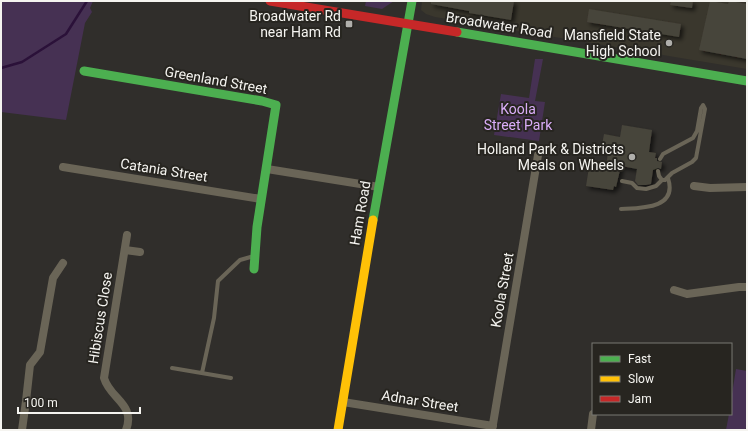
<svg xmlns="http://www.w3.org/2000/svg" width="748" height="431" viewBox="0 0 748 431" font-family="Roboto,sans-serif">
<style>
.built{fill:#3a372d}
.green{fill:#463153}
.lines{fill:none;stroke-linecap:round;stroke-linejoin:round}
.stream{stroke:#2b1139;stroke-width:2.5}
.building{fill:#47443a;filter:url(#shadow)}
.lane{stroke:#6a6557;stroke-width:4}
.street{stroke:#6a6557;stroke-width:8}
.fast{stroke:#4caf50;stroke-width:9}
.slow{stroke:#ffc107;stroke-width:9}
.jam{stroke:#c62828;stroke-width:9}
.poi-dot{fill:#b0afab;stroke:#272520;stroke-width:1.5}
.labels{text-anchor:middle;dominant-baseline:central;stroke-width:4;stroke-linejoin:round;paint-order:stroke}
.poi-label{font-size:14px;fill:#f5f4f0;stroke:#272520;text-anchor:end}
.street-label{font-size:14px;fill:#f5f4f0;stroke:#272520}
.park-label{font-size:14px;fill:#daadf8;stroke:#272520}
</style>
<defs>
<filter id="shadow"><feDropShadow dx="3" dy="3" stdDeviation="2" flood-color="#0009"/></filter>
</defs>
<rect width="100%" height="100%" fill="#302e2b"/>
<path class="built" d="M422,1H747V69L435,17L426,14L421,10Z"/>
<path class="green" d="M1,1H93L90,8L92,12L85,23L66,120L1,112Z
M366,1H394L382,9L365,6Z
M535,59H543L535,101L545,102L539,141L494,135L501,94L529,98Z
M736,369L747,371V427L744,430H726L729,414H731V400Z"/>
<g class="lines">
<path class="stream" d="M1,68L22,62L66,34L87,1"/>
</g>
<path class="building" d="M431,1H514L511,20L469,13V11L431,4Z
M671,1H693L692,8L670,5Z
M710,1L728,4L729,1H731L747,4V59L699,50Z
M589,9L681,24L679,37L587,22Z
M622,125L652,130L649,152L656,153L655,158H657V161L662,162L661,169L658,168L653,170L651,184L646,185H638L635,181L637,169L621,166L616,187L614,186L613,190L586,186L589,167L603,170V167H606L608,152L601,151L604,134L620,137Z"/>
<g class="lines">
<path class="lane" d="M658,171L659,176L662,180H665L672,173L692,162L696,158L705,109L703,105L701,108L697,131L693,138L663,154L660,159
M622,181L632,183L637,188L646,189L656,186L662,180
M621,209C641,208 678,209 668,178
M172,368L231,378
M202,373L214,318L218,281L240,260L254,256"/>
<path class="street" d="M63,167L261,199
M267,169L379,187
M694,186L710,188L747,187
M125,250L140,252
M674,290L687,294L739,287H747
M343,402L493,426
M22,430L26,401L30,365L40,352L53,278L63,263
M126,430C136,404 110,399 104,378L127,235
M492,430L538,155
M591,430L593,414"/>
<path class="fast" d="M457,32L747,81
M84,71L262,101L276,105L257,227L254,269
M373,220L412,1"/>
<path class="slow" d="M338,430L373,220"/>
<path class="jam" d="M270,1L457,32"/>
</g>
<g class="poi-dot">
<rect x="345" y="20" width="8" height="8" rx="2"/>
<circle cx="669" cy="43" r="4"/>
<circle cx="632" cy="157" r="4"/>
</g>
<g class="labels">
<g class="poi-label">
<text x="341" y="16">Broadwater Rd<tspan x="341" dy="16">near Ham Rd</tspan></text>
<text x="661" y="35">Mansfield State<tspan x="661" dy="16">High School</tspan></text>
<text x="624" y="149">Holland Park &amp; Districts<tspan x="624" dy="16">Meals on Wheels</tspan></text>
</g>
<g class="street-label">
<text transform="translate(499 25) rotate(9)">Broadwater Road</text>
<text transform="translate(216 80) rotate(10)">Greenland Street</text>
<text transform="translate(164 170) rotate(9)">Catania Street</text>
<text transform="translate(360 213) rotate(-80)">Ham Road</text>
<text transform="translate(502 290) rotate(-80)">Koola Street</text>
<text transform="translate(100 318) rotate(-81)">Hibiscus Close</text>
<text transform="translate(420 401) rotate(9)">Adnar Street</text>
</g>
<g class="park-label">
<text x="518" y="109">Koola<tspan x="518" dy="16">Street Park</tspan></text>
</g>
</g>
<rect width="748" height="431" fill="none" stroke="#f5f4f0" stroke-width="4"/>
<rect x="592" y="343" width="140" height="72" fill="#272520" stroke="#797873"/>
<rect x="600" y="356" width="20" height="6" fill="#4caf50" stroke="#797873"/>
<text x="628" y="363" font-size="12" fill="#f5f4f0">Fast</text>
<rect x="600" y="376" width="20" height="6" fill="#ffc107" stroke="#797873"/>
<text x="628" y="383" font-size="12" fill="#f5f4f0">Slow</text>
<rect x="600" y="396" width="20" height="6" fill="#c62828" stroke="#797873"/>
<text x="628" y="403" font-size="12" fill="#f5f4f0">Jam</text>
<path d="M18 407v6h122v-6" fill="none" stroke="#f5f4f0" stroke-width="2"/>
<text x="24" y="407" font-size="12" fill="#f5f4f0" stroke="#272520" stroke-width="3" paint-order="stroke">100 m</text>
</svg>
